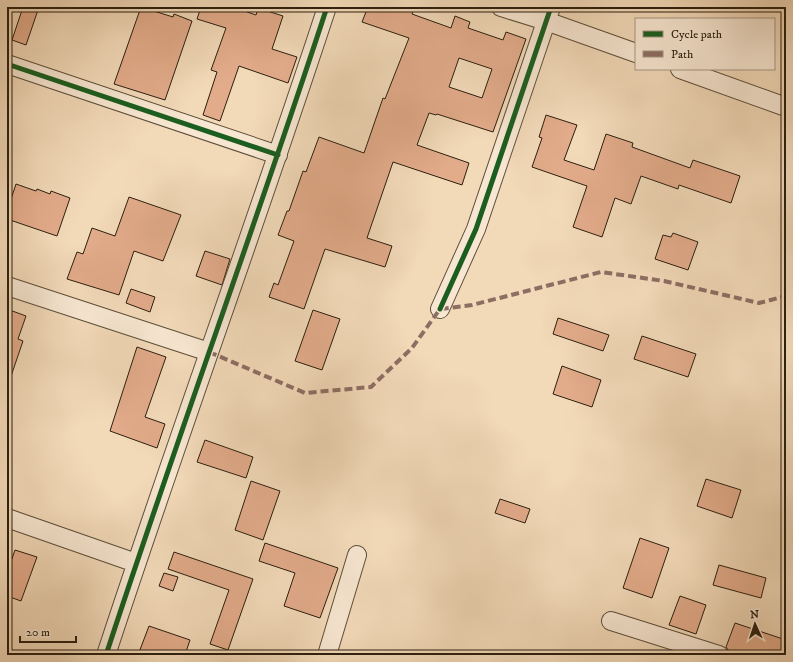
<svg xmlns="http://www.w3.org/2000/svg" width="793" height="662" viewBox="0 0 793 662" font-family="'IM FELL DW Pica',serif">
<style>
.building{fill:#e2ab8a;stroke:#2b1f0f;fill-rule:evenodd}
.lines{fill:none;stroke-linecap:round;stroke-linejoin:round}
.street-casing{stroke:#5d4e39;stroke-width:20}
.street{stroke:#f7e6d1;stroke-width:18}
.quiet{stroke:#8d6e63;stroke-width:4;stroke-dasharray:8 4;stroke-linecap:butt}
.cycleway-casing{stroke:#f7e6d1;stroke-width:8}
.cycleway{stroke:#1b5e20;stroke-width:5}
</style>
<rect width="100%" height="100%" fill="#f2d9b8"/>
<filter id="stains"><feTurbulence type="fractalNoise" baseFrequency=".005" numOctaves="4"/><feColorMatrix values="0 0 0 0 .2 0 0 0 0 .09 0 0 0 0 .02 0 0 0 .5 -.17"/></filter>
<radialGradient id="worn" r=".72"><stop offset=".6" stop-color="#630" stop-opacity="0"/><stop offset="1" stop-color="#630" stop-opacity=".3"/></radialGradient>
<path class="building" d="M23,7H39L26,45L12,40Z
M141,7L173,17L174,14L192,21L165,100L114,84Z
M201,7H233L256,15L258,8L283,16L272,49L297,57L288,83L239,66L220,121L203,115L217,72L211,70L226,28L197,19Z
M368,7H415L412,14L451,28L455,16L470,22L468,28L503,40L506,32L526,39L493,132L437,114L436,115L429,113L417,145L469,163L462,185L393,162L367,238L392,246L385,267L325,249L304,309L269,297L274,283L278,285L294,241L278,235L287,211H289L303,171L306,172L319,137L364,153L383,98L385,99L409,38L362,22ZM459,58L492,69L482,98L449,87Z
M546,115L577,125L564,160L594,170L606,134L633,143L632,147L690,168L693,160L740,176L731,203L679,185L678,189L641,176L631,204L615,198L602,237L573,227L587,186L532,167L542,138L539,137Z
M16,184L36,191L37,189L50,194L51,191L70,198L57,236L7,219V211Z
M129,197L181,215L163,261L134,251L119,295L67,279L77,252L83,254L92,228L115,236Z
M673,233L698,242L688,270L655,259L663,235L671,237Z
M205,251L230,259L222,285L196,276Z
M131,289L155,297L150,312L126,303Z
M7,309L26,316L18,339L23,341L9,382L7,381Z
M313,310L340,319L322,370L295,361Z
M558,318L609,335L603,351L553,334Z
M642,336L696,354L688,377L634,359Z
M137,347L166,357L145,417L165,424L157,448L110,431Z
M562,366L601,380L592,407L553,394Z
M205,440L253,457L246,478L197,462Z
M706,479L741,490L732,518L697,506Z
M251,481L280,491L263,540L235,530Z
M500,499L530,509L525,523L495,513Z
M640,538L669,548L652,598L623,588Z
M265,543L338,568L320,618L284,606L295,573L259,561Z
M15,550L37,557L21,601L7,596V573Z
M174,552L253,579L228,650L210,644L229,590L168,569Z
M719,565L766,578L761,598L713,585Z
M164,573L178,577L173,591L159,586Z
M680,596L706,605L696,634L669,625Z
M735,623L786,640V655H739L729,651L726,647Z
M149,626L190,640L185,655H138Z"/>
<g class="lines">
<g class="street-casing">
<path id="street" d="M501,7L546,21L636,53
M7,64L278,155
M680,69L786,107
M7,286L209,352
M440,309L476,229L551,7
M7,518L136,563
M611,621L719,655
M106,655C177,438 256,224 327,7
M327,655L357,555"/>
</g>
<use href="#street" class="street"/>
<path class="quiet" d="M209,352L305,393L371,387L412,348L440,309L472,305L601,272L664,281L759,303L786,296"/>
<g class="cycleway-casing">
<path id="cycleway" d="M7,64L278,155
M440,309L476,229L551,7
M106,655C177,438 256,224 327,7"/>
</g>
<use href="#cycleway" class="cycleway"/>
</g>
<rect width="793" height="662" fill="none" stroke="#f2d9b8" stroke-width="24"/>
<rect x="8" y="8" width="777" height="646" fill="none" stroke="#2b1f0f" stroke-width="2"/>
<rect x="12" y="12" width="769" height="638" fill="none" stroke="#2b1f0f"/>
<rect x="635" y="18" width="140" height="52" fill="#f7e6d1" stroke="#a59683"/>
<rect x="643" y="31" width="20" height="6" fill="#1b5e20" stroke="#a59683"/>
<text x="671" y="38" font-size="12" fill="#2b1f0f">Cycle path</text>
<rect x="643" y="51" width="20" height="6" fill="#8d6e63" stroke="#a59683"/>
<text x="671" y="58" font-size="12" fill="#2b1f0f">Path</text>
<g transform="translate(755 624) rotate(357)" stroke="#f7e6d1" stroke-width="3" paint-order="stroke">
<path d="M0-3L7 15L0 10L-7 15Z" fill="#2b1f0f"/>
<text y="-6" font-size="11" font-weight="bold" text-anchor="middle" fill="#2b1f0f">N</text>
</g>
<path d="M20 636v6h56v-6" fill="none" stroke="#2b1f0f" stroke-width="2"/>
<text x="26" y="636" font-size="12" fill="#2b1f0f" stroke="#f7e6d1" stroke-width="3" paint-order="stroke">20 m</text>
<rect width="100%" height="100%" filter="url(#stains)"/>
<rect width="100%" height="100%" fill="url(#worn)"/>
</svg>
